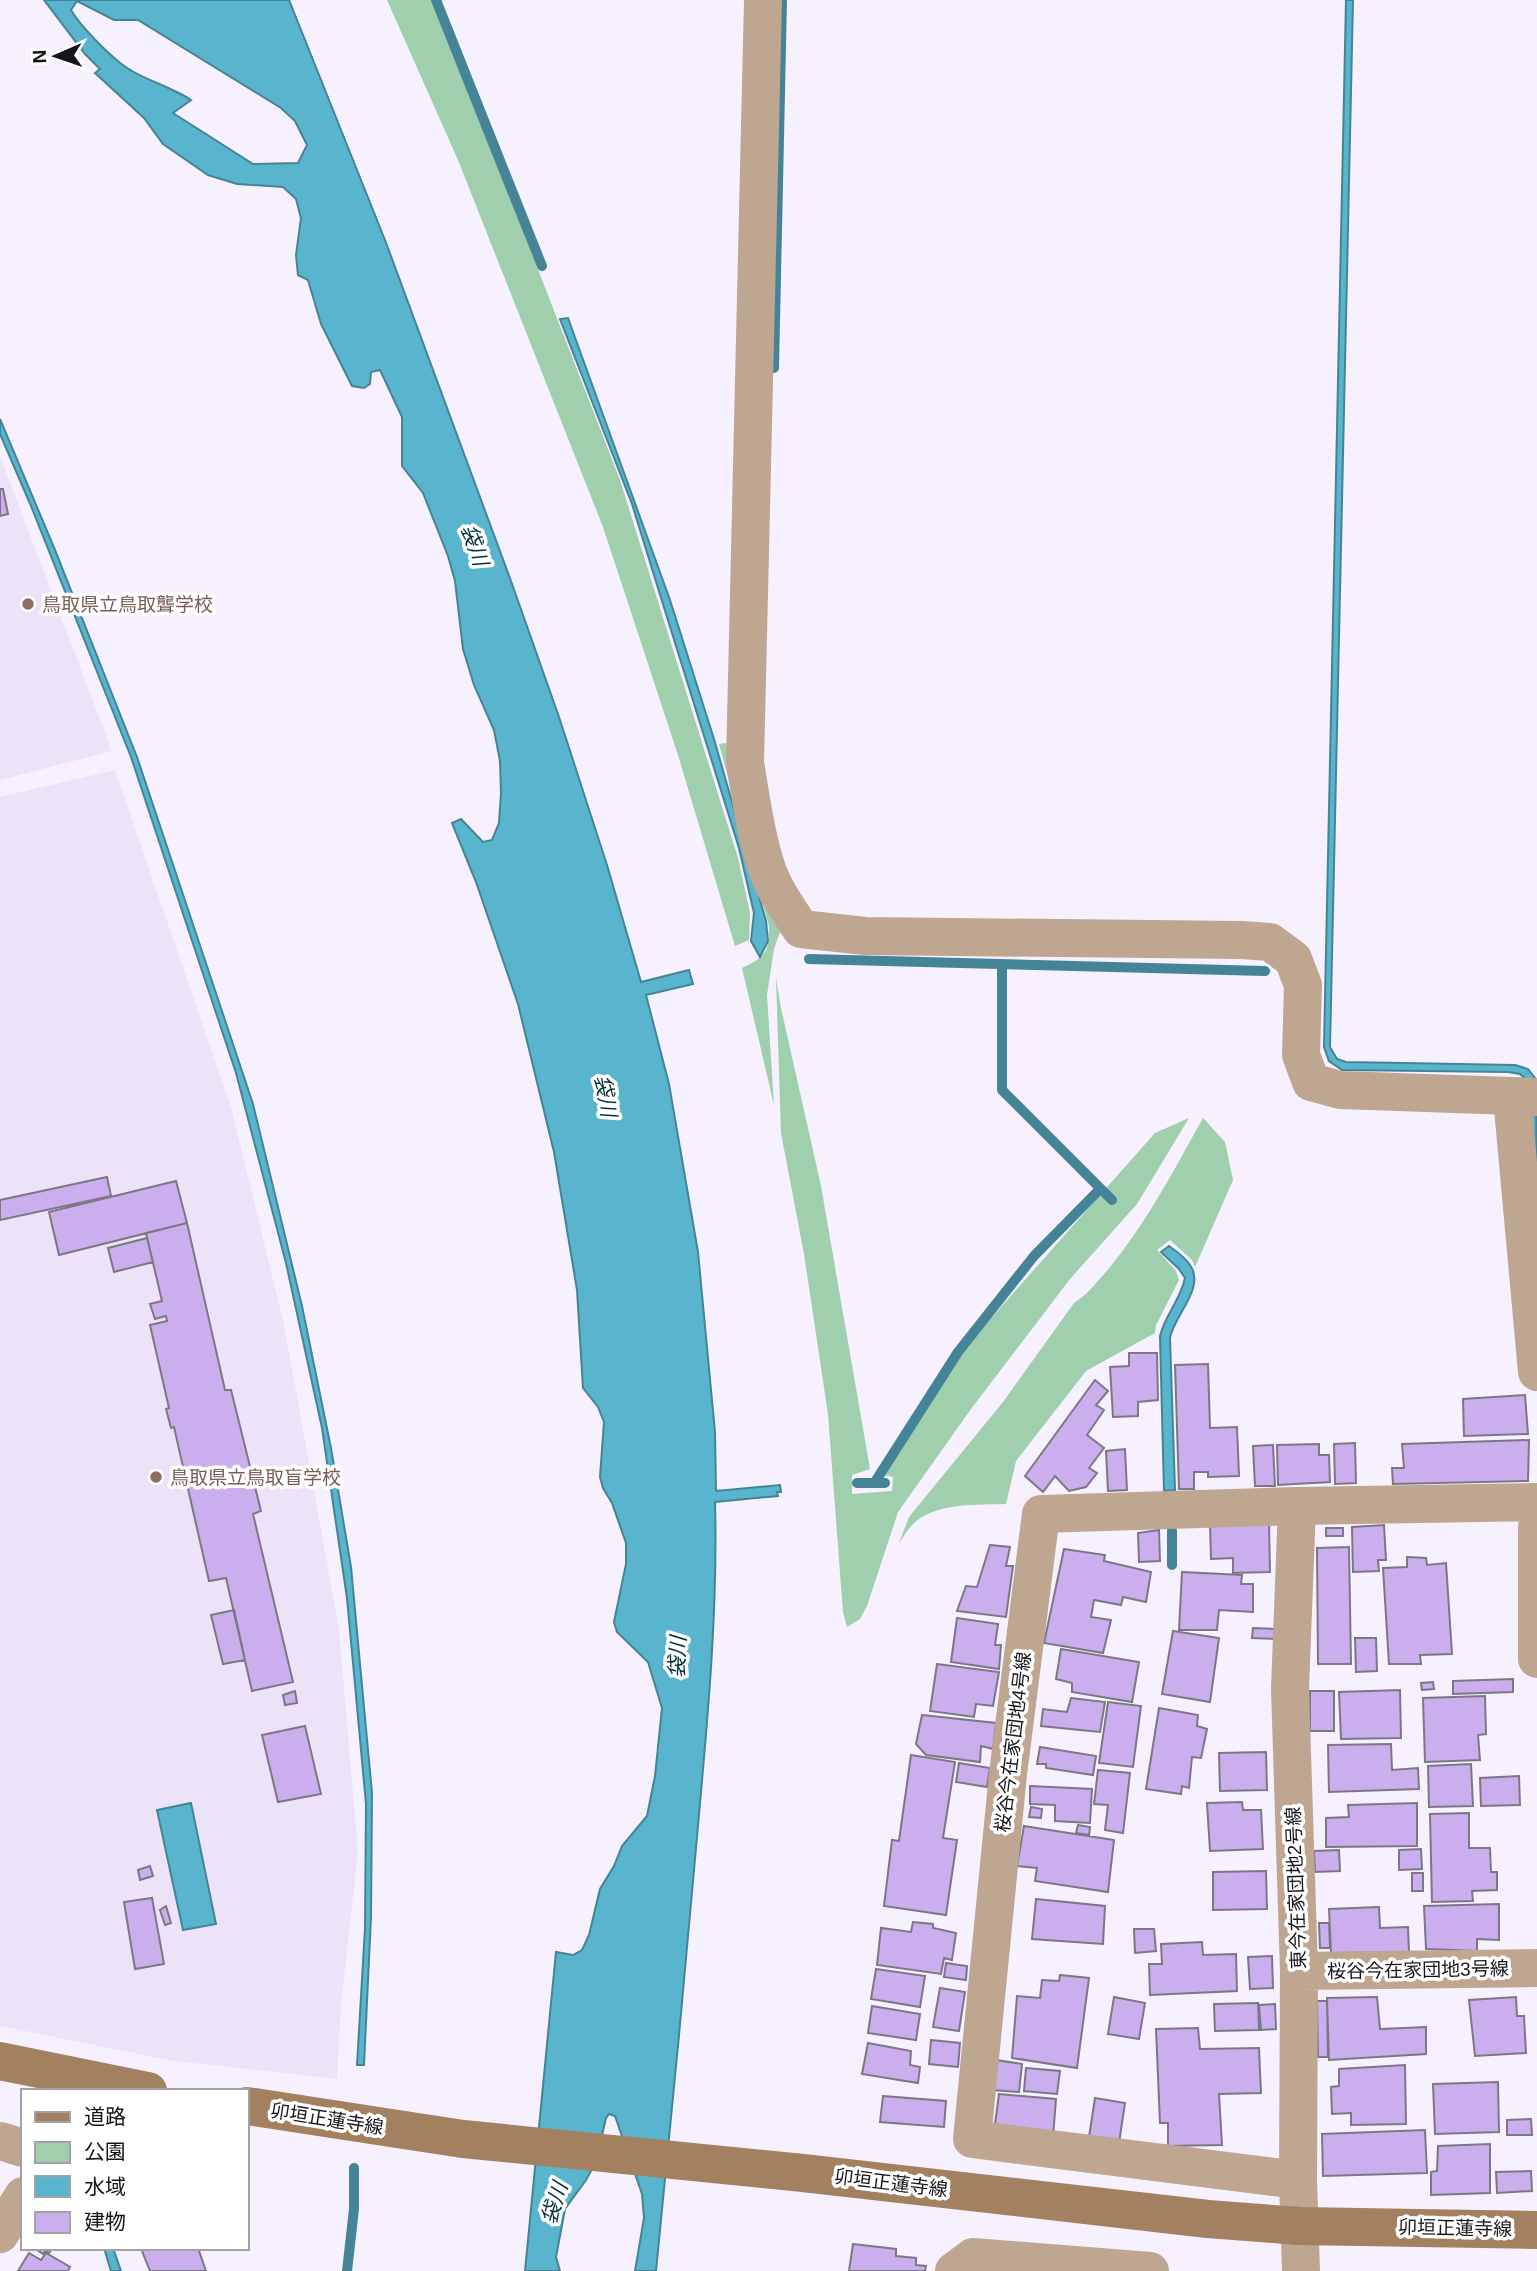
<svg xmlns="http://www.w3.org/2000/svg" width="1537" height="2271" viewBox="0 0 1537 2271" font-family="Helvetica,'Noto Sans JP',sans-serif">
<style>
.built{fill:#ede3f8}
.green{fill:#9fcfac}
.water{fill:#59b4cd;stroke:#458497;stroke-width:2;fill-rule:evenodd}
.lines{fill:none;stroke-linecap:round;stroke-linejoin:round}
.stream{stroke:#458497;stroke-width:10}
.building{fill:#cbaeed;stroke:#7c7784;stroke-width:2}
.street{stroke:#bea690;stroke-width:38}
.secondary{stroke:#a3805f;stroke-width:38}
.education-dot{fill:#8d6e63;stroke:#fff;stroke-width:2.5}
.labels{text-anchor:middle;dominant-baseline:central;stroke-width:7;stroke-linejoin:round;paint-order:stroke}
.education-label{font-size:19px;fill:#785e54;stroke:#fff;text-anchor:start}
.street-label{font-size:19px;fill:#161419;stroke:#fff}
.water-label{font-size:21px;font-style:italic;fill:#04303b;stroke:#fff}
</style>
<rect width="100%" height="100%" fill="#f6f0ff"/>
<path class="built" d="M0,456L112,751L0,780Z
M115,770L231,1107L284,1325L339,1629L358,1852L341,2005L337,2079L174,2061L0,2026V797Z"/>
<path class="green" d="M387,0H433L620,480L738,858L750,913L749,940L735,946L678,755L603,527L458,160Z
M735,742L783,924L774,949L767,995L774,1105L742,968C766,957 769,952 769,926L719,744Z
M776,978L781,1008L821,1186L870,1469L852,1475V1494L892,1491L893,1477L884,1475L962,1351L1155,1133L1189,1118L1137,1204L1070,1279L971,1409L898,1512L867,1606L860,1619L847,1627L843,1612L828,1414L804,1254L781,1133Z
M1203,1118L1225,1142L1233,1180L1195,1267L1192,1260L1170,1240L1157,1250L1176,1271L1179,1280L1156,1325L1155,1333L1086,1371L1016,1461L1006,1504C977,1505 934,1502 912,1525C907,1530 903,1538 899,1543L909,1517L1003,1402L1074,1303C1087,1295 1095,1284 1105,1273C1145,1226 1173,1172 1203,1118Z"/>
<path class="water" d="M44,0H289L385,240L511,581L559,717L607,865L641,982L689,970L693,984L646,995L669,1084L698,1252L715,1432L716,1491L780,1485L781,1492H777L778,1496L715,1502C718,1614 707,1725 697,1837C684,1982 671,2126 656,2271H635L644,2218L642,2194L615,2116L609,2114L606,2118L596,2162L586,2180L565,2209L556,2257L560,2271H525L556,1952L573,1955L582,1950L589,1935L600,1889L614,1866L622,1846L647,1816L655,1776L662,1708L648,1662L617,1632L614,1622L626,1564V1543L612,1503L603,1488L600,1477L604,1422L598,1407L583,1388L577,1290L554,1152L518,1004L476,882L452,823L461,819L483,842L492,840L499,823L501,793L500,761L494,730L474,685L463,649L455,581L448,556L423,493L402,466V417L380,370L371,372L370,384L364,388L352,386L321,324L308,280L298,275L296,255L301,218L296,199L283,187L237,184L208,175L163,144L144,118L95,73L100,69L85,54ZM77,1L114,20H138L281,108L295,121L307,145L298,163L253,164L173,113L191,100C173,88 151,82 132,71C115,62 81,27 71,10Z
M1346,0H1353L1330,1047L1337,1059L1346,1062L1515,1065L1528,1069L1536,1079L1537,1232L1529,1082L1520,1074L1508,1072L1342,1070L1329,1061L1324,1047Z
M568,318L670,600L714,739L766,921L768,941L760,957L751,941L754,913L739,848L662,601L632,504L560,319Z
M0,419L55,550L137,757L253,1104L302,1306L331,1448L351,1567L372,1793L371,1917L364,2065H357L365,1928L366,1804L347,1598L322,1428L286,1263L236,1073L131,757L31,506L0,434Z
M1169,1246C1176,1251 1185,1257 1190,1265C1206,1288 1174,1315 1170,1338L1175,1490L1164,1491L1160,1336C1165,1315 1181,1299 1185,1278L1179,1269L1161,1252Z
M191,1803L216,1924L183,1930L157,1810Z
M104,2248H113L121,2271H111Z"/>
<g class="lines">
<path class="stream" d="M436,0L542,266
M774,368L782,0
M809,959L1265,971
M1002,965V1090L1112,1200
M875,1482L958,1352L1034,1256L1099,1190
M857,1483H885
M1172,1531V1565
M347,2271L354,2209V2168"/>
</g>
<path class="building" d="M0,489H3L8,514L0,516Z
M107,1177L111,1196L0,1220V1200Z
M176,1181L187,1223L59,1255L49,1212Z
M187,1223L225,1390H231L261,1511L253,1514L293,1682L252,1691L226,1578L209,1581L174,1427L171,1428L166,1409L169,1408L150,1325L167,1321L166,1316L155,1319L150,1304L162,1301L146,1233Z
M147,1238L153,1262L114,1272L108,1248Z
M1129,1353H1157L1158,1400L1138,1402V1416L1113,1417L1110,1367L1129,1366Z
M1208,1364L1210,1428L1237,1427L1239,1476L1208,1477V1472H1194V1489H1179L1175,1365Z
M1095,1380L1108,1391L1096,1405L1104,1410L1087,1435L1104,1448L1089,1468L1097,1473L1086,1487L1069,1491L1055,1476L1043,1492L1025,1476Z
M1525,1395L1528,1434L1464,1436L1463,1399Z
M1529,1440L1528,1481L1393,1484L1392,1468H1404L1402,1444Z
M1355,1443L1356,1483L1335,1484L1334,1444Z
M1319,1444V1455H1329L1330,1482L1278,1485L1277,1445Z
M1273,1445L1275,1486H1255L1253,1446Z
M1125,1449L1127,1490L1108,1491L1106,1451Z
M1269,1523L1270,1572L1233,1573V1558L1211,1559L1210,1524Z
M1384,1525L1386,1560H1378L1379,1571L1353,1572L1352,1527Z
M1326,1528H1343V1536H1326Z
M1159,1530L1160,1561L1139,1562L1138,1533Z
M990,1545L1010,1547L1006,1566H1013L1006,1617L957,1611L966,1586L977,1587Z
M1349,1547L1351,1664H1318L1317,1548Z
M1064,1549L1105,1555L1104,1561L1151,1572L1146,1602L1123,1597L1121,1605L1094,1600L1091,1617L1111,1620L1103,1653L1044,1643Z
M1407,1557L1426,1558L1427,1565L1446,1563L1452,1654L1420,1655L1421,1664H1389L1383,1568L1407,1567Z
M1182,1572L1242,1575L1241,1584H1253V1612L1219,1610L1217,1630H1179Z
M234,1610L245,1660L223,1664L211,1615Z
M957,1618L998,1624L995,1645H1001L999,1669L951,1662Z
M1253,1628L1276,1629V1639L1252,1638Z
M1173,1631L1219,1638L1210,1702L1162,1694Z
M1355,1638H1376L1377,1671L1356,1672Z
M1061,1649L1139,1662L1132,1702L1072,1692V1683L1056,1679Z
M937,1664L999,1672L993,1706L976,1704L974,1717L930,1711Z
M1513,1679V1692L1453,1694V1681Z
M1433,1682L1434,1689L1422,1690L1421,1683Z
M1400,1690L1401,1738L1341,1739L1339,1692Z
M295,1691L297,1703L285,1705L283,1695Z
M1310,1691H1334V1731H1310Z
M1485,1696L1486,1734L1478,1735L1480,1760L1425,1762L1423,1698Z
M1071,1698L1105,1702L1100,1732L1041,1726L1043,1709L1067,1712Z
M1108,1702L1141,1706L1133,1767L1099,1763Z
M1159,1708L1198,1715L1197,1726L1207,1729L1201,1758L1192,1757L1189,1788L1182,1786L1181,1794L1146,1789Z
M922,1715L996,1723L993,1749L981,1746L980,1762L926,1755L916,1744Z
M305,1726L321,1794L278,1802L262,1735Z
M1391,1744L1392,1770L1418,1768L1419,1789L1329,1792L1328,1745Z
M1040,1747L1096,1756L1093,1775L1046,1768V1764H1037Z
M1266,1752L1267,1790L1220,1791L1219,1753Z
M911,1755L955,1762L943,1838L957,1840L946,1915L884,1906L892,1840L899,1841Z
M959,1763L990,1768L987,1787L956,1782Z
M1471,1764L1473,1806L1429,1807L1428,1766Z
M1098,1770L1130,1773L1123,1833L1105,1830L1108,1805L1094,1804Z
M1519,1776L1520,1805L1481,1806L1480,1778Z
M1030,1786L1092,1789L1090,1823L1055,1821V1805L1030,1804Z
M1242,1802L1243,1810H1261L1263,1849L1210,1851L1207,1803Z
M1417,1803V1846L1326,1847V1818L1349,1817L1348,1805Z
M1031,1807L1042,1809L1041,1818L1029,1817Z
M1469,1813V1848H1490L1491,1872H1497V1890L1472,1891L1473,1901L1432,1902L1430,1814Z
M1078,1825L1090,1827L1089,1835L1076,1833Z
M1024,1826L1114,1840L1108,1892L1035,1881L1037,1868L1017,1866Z
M1421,1849L1422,1869L1399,1870V1850Z
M1339,1850L1340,1871L1315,1872L1314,1851Z
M150,1866L153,1876L140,1880L138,1870Z
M1266,1871L1267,1909L1213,1910V1872Z
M1412,1873H1423V1891H1412Z
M152,1898L164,1964L135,1969L124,1902Z
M1036,1899L1105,1906L1103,1944L1032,1939Z
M1499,1904V1940L1477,1939V1951L1426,1949L1424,1906Z
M166,1906L171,1923L165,1925L160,1910Z
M1379,1907L1380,1928L1408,1927L1409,1952L1331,1953L1329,1909Z
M913,1922L933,1924V1928L956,1933L952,1960L944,1958L941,1974L877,1965L881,1928L911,1932Z
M1319,1923H1329L1330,1948H1320Z
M1134,1929H1154L1156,1951L1135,1953Z
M1202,1942L1203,1955L1236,1954L1237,1991L1150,1995L1149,1964H1162L1161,1944Z
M1272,1956L1273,1988L1250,1989L1248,1957Z
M946,1963L967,1966L966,1980L944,1977Z
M876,1969L925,1976L920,2007L871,1999Z
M1060,1975L1089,1978L1077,2068L1012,2058L1017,1996L1040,1998L1042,1980L1059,1981Z
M940,1988L965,1992L959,2031L933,2027Z
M1114,1997L1145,2003L1139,2039L1108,2034Z
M1377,1997L1380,2029L1426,2027V2054L1329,2060L1327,1998Z
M1516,1997L1517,2016H1524L1526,2053L1475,2056L1469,2000Z
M1317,2001H1327L1328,2057H1318Z
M1258,2003L1259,2030L1215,2031L1214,2004Z
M1275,2004L1276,2029L1261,2030L1259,2005Z
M872,2006L920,2014L916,2040L868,2033Z
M1198,2028L1200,2049L1259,2048L1261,2093L1219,2094L1222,2145L1168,2146V2123H1160L1156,2029Z
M931,2040L960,2043L958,2067L929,2064Z
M868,2043L911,2051L910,2065L920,2067L918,2083L862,2074Z
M996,2060L1022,2064L1019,2092L992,2090Z
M1405,2065L1406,2124L1351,2125V2113L1332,2114L1331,2087L1339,2086V2069Z
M1026,2068L1060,2071L1057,2094L1024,2091Z
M1498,2082L1499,2132L1435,2134L1433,2084Z
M999,2094L1056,2099L1053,2137L995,2124Z
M883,2096L946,2101L944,2127L880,2122Z
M1095,2098L1125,2103L1119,2143L1089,2137Z
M1531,2119L1532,2135H1507V2120Z
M1425,2130L1427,2173L1323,2176L1322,2134Z
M1490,2144V2193L1431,2195V2172L1437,2171L1438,2146Z
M1531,2171L1532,2191L1497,2193L1496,2172Z
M853,2244L896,2249V2256L916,2258V2265L926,2266L925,2271H849Z
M34,2248H52L49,2253L46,2251L43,2254Z
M149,2248H198L206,2271H150L142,2251Z
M29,2253L41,2260L46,2253L70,2267L68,2271H18Z"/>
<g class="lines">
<path class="street" d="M763,0L745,763C751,797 755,833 766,866C773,889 788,909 801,929L865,936L1241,940L1270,942L1293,959L1303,985L1301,1055L1311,1082L1340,1090L1537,1097
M1512,1097L1537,1372
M1297,1506L1290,1689L1299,1971L1298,2180L1301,2271
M1537,1527V1659
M1299,1971L1537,1968
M0,2141L23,2148
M1298,2180L972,2139L1008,1774L1041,1514L1297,1506L1537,1502
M0,2234L23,2196
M954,2271L973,2257L1150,2271"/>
<path class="secondary" d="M0,2061L148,2091
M247,2106L463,2139L803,2173L1208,2219L1299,2226L1537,2230"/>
</g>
<g class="education-dot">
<circle cx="28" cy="604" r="7"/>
<circle cx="156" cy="1477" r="7"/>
</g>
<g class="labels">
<g class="education-label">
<text x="42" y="604">鳥取県立鳥取聾学校</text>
<text x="170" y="1477">鳥取県立鳥取盲学校</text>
</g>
<g class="street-label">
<text transform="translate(1013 1742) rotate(-83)">桜谷今在家団地4号線</text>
<text transform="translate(1296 1888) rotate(-92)">東今在家団地2号線</text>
<text transform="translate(1418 1970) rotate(-1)">桜谷今在家団地3号線</text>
<text transform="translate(327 2119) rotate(9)">卯垣正蓮寺線</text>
<text transform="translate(891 2183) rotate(7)">卯垣正蓮寺線</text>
<text transform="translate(1455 2228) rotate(1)">卯垣正蓮寺線</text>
</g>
<g class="water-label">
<text transform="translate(475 545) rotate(71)">袋川</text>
<text transform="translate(606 1096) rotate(80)">袋川</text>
<text transform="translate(677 1657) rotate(-87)">袋川</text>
<text transform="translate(554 2203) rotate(-72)">袋川</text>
</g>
</g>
<rect x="21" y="2089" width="228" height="161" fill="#ffffff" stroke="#a2a1a3" stroke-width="2"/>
<rect x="35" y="2112" width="35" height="10" fill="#a3805f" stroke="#a2a1a3" stroke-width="2"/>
<text x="84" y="2124" font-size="21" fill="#161419">道路</text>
<rect x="35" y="2142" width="35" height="21" fill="#9fcfac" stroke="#a2a1a3" stroke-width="2"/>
<text x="84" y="2159" font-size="21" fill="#161419">公園</text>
<rect x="35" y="2176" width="35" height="21" fill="#59b4cd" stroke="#a2a1a3" stroke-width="2"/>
<text x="84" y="2194" font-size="21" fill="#161419">水域</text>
<rect x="35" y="2212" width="35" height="21" fill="#cbaeed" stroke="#a2a1a3" stroke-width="2"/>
<text x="84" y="2229" font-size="21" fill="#161419">建物</text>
<g transform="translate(56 56) rotate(268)" stroke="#ffffff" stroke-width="5" paint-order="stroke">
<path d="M0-5L12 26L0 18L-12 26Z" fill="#161419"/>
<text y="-10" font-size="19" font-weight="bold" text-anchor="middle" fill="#161419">N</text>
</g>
</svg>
